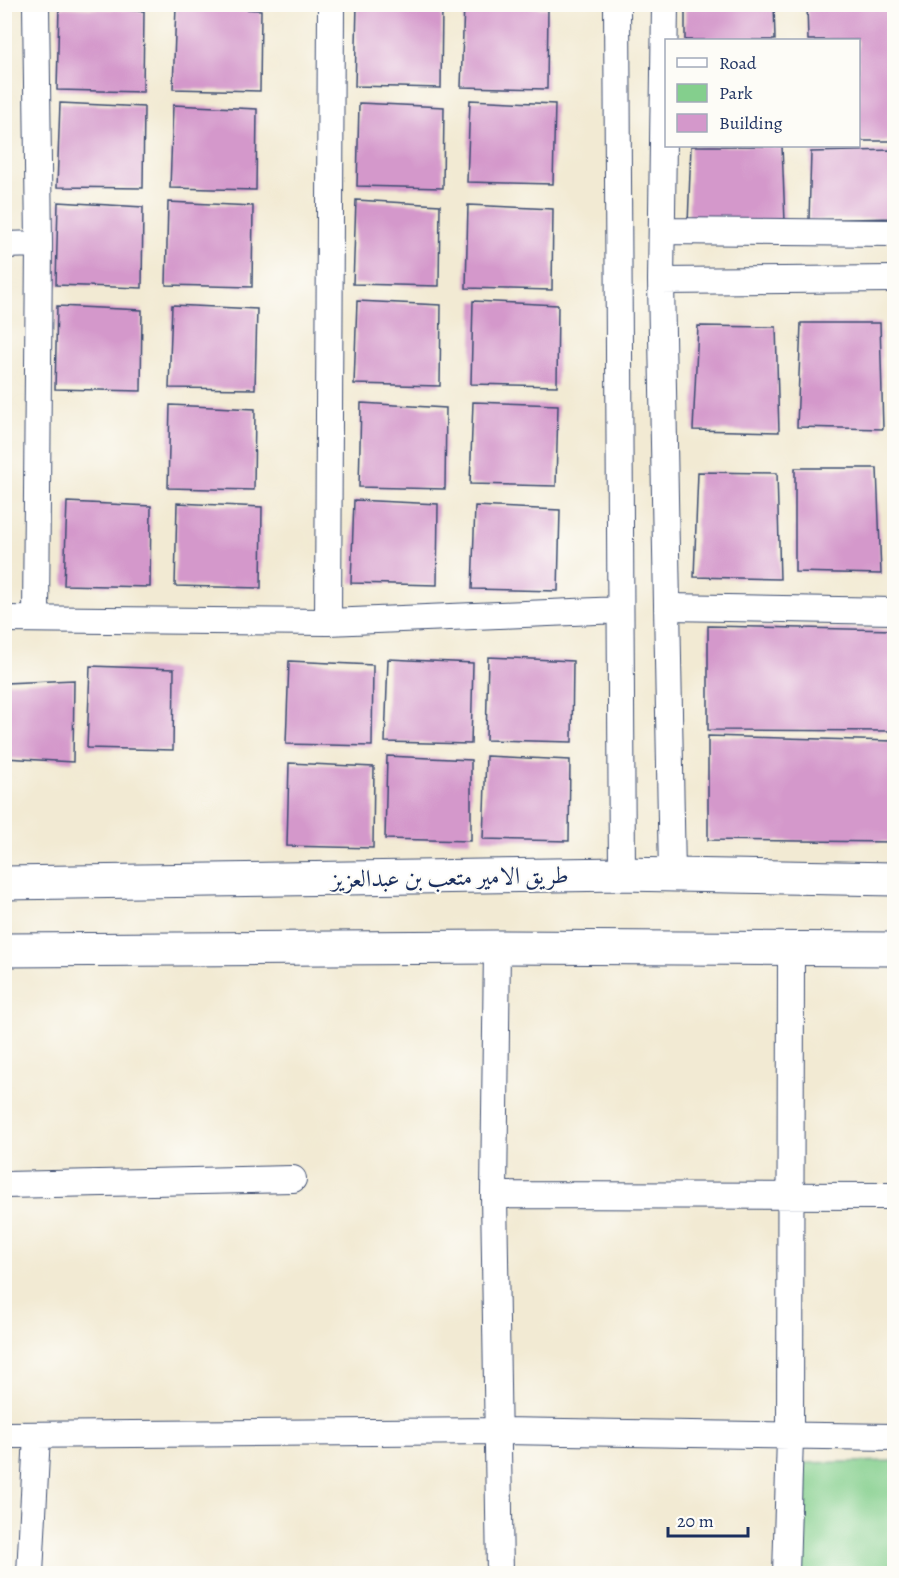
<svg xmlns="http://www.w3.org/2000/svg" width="899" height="1578" viewBox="0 0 899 1578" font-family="Alegreya,Amiri,serif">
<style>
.green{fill:#84cf8d;stroke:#507f76;stroke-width:1.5}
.building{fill:#d498cb}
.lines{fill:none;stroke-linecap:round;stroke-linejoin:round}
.minor-casing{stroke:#3b4b70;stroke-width:28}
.primary-casing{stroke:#3b4b70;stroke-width:35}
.minor{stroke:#fff;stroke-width:26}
.primary{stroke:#fff;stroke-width:33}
.labels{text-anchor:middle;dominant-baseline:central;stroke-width:4.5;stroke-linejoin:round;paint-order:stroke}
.street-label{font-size:24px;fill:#1b2f5e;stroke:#fdfcf7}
</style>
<rect width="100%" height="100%" fill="#fdfcf7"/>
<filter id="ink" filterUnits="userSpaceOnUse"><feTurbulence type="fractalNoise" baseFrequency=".0167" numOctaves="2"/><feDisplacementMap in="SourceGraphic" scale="12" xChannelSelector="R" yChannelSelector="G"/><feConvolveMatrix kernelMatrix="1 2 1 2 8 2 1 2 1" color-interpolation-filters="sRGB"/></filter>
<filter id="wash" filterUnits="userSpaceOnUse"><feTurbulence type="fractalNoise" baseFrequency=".008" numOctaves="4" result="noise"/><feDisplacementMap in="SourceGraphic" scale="24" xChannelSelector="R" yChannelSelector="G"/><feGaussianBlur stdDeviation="1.35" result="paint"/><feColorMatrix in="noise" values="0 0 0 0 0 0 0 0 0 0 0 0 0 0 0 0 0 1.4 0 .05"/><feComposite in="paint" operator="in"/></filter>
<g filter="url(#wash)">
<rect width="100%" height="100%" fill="#f2ead3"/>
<path class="green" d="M894,1461V1573L798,1574L800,1463Z"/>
<g id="blocks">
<path class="building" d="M357,4L442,7L441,88L355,86Z
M464,4L548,8L547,89L461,87Z
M685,4H774L775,40H685Z
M807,5L894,7V141H858V40H808Z
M176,6L261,10L260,91L173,89Z
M59,7L144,11L143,92L57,90Z
M470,100L555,104L553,184L467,182Z
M60,103L144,107L143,188L57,187Z
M359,103L444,107L443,188L357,186Z
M173,105L257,109L256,190L170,188Z
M691,146H782L785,222L688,224Z
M894,150V218L809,220L811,152Z
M356,200L440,205L439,286L353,284Z
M58,202L143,207L142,288L56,285Z
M168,202L253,206L252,287L166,285Z
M468,205L553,209L552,290L466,288Z
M357,301L441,305L440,386L354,384Z
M473,301L558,305L557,386L471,384Z
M172,305L257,309L255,389L169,388Z
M57,306L142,310L141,391L55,389Z
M801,323H880L883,429L797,427Z
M698,326L776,327L779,432L693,430Z
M473,402L558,405L556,486L470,484Z
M361,403L446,408L445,489L359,487Z
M170,405L255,409L254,490L168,488Z
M795,468H877L881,574L795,572Z
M698,472L777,473L780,579L694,577Z
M354,500L438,504L437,585L351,583Z
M67,502L151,506L150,587L64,585Z
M177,503L262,507L261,588L175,586Z
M475,506L560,510L558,591L472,589Z
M708,626L894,630V731L708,730Z
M488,657L573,661L572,742L486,740Z
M388,659L473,663L471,744L385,742Z
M289,661L373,665L372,746L286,744Z
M90,666L174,669L173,750L87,748Z
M74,680L73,762L5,758V683Z
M708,736L894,741V842L708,840Z
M387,756L471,760V841L385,839Z
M486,756L570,760L569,841L483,839Z
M289,763L374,767L373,848L287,846Z"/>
</g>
</g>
<g filter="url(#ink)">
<use href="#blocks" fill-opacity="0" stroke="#3b4b70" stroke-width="1.5"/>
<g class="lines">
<g class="minor-casing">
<path id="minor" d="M617,4L622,874
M665,4L661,281L672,875
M662,231L894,233
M4,245L39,244
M661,281L894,279
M668,607L894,611
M4,619L328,622L620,610
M36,619L39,244L36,4
M328,622L331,4
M497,947L494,1195L500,1574
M4,1185L293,1179
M494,1195L894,1196
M4,1435L499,1431L894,1437
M30,1574L37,1435
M786,1574L790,1437L791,948"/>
</g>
<g class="primary-casing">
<path id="primary" d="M4,883L622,874L894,879
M4,950L497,947L894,949"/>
</g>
<use href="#minor" class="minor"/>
<use href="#primary" class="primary"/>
</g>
</g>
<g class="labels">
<g class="street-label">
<text transform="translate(450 877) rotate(-1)">طريق الامير متعب بن عبدالعزيز</text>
</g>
</g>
<rect width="899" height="1578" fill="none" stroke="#fdfcf7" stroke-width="24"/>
<rect x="665" y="39" width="195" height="108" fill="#fdfcf7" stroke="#a3aaba" stroke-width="1.5"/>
<rect x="677" y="58" width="30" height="9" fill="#ffffff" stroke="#a3aaba" stroke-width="1.5"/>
<text x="719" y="69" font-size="18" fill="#1b2f5e">Road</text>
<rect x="677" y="84" width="30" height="18" fill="#84cf8d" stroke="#a3aaba" stroke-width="1.5"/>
<text x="719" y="99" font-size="18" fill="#1b2f5e">Park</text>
<rect x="677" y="114" width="30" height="18" fill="#d498cb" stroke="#a3aaba" stroke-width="1.5"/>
<text x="719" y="129" font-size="18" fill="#1b2f5e">Building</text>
<path d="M668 1527v9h80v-9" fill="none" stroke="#1b2f5e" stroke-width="3"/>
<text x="677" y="1527" font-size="18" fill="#1b2f5e" stroke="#fdfcf7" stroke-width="4.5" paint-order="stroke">20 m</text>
</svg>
